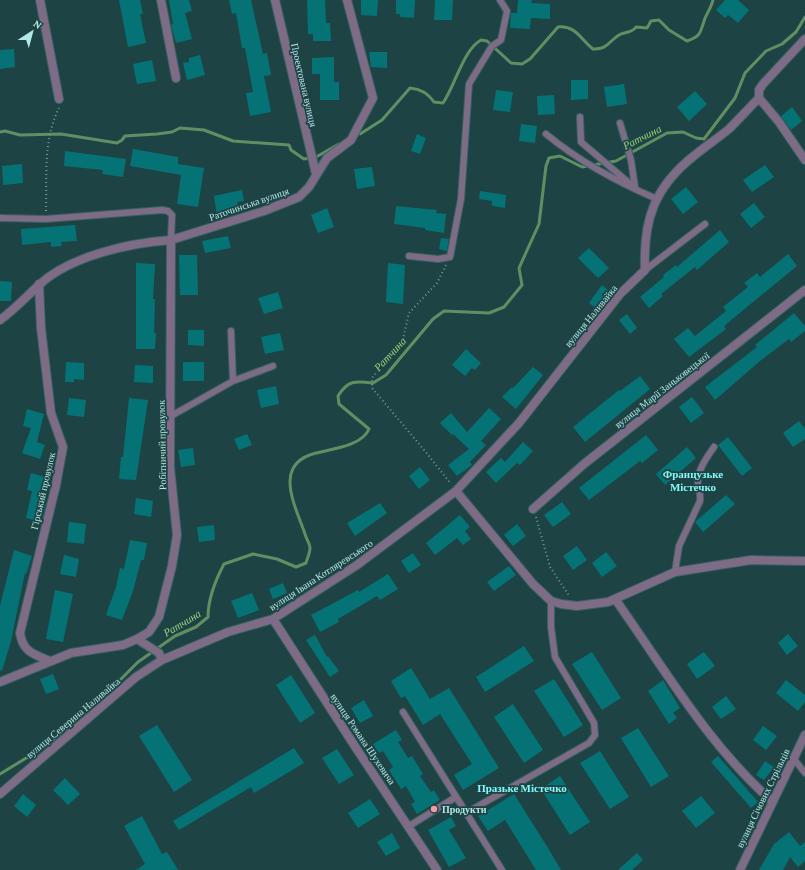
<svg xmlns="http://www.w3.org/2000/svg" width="805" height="870" viewBox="0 0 805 870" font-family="'Crimson Pro',serif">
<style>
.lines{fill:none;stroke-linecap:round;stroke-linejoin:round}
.stream{stroke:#618f63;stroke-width:3}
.building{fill:#057375}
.service-casing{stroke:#396162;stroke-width:8}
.minor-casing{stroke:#396162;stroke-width:10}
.tertiary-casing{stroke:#396162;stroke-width:10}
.path{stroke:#6f9c9c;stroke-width:2;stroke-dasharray:1 3;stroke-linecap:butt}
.service{stroke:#7e6b85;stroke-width:6}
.minor{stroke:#7e6b85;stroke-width:8}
.tertiary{stroke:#7e6b85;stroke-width:8}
.poi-dot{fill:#f49b9f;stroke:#1e4344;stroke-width:1.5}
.labels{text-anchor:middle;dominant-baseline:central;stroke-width:3.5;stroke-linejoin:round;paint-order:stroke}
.street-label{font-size:10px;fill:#b4e8e8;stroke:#1e4344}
.poi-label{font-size:10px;font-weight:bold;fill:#b4e8e8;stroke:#1e4344;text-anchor:start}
.water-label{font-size:11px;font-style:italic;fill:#95d27b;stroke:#1e4344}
.neighbourhood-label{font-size:11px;font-weight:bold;fill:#84f9fa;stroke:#1e4344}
</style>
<rect width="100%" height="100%" fill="#1e4344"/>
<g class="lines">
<path class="stream" d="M0,132L5,131L20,135L61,134L117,143L122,140L125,136L157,134L172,132L180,128L204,130L233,141L289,145L291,150L304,159L316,157L339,144
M360,134L382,120L410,88C421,89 428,93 434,102L443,103C455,86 463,50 481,40L487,41L511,63L522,64L530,59L558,27C576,25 581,40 593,49C607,50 609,41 619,35C625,31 631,34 636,27L647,28L651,21L659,20L669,30L687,41C701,36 700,33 704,21C706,14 711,9 713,0
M0,774L41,749L90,710L138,662L175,636L196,627L208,617C208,598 215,581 224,564L253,554L277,559L296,567L306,563C307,559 310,553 310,548C310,544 306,538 305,534C295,505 272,464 316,453C332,449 362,446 369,429L339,404L338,396C348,380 355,381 373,383L386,375L433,319L444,311L489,313L504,307L522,285L519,268L539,224L546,166L549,158L560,156L582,167L616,161L667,133L683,132L696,138L704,139L735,98L745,73L766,51L782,44L796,32L805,17"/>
</g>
<path class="building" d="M119,0H140L143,14H140L146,43L128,47Z
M169,0H189L192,11L185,13L192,39L176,43L171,25L173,24Z
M229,0H251L263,54L267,53L271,75L264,76L271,112L250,116L246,93L253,92L245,48H242L236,13L232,14Z
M307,0H325L326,23H330L331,41H313V34H308Z
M361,0H378L377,16L361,15Z
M396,0H415L414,18L400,17V14H396Z
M435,0H453L452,20H434Z
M518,0H532L531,3L550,4V19L531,18L530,29L510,28L511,13H517Z
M725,0H738L749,10L738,23L728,15L725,18L716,10Z
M14,49L15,67L0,69V50Z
M369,52H387V68L371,67Z
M200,55L205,75L187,80L183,63L189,62V58Z
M334,57V82H339V100H320V74H312V58Z
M152,60L156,81L137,84L133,64Z
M571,80H588V99L571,100Z
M624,84L627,104L607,107L604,87Z
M496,90L513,92L510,112L493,110Z
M695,91L707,104L689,121L677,107Z
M554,95L555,114L538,115L537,96Z
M792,107L802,121L791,130L781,116Z
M521,124L537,126L535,143L519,141Z
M417,134L426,138L420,154L411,151Z
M133,149L178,157V164L204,168L198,207L177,204L181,175L130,166Z
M65,151L126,159L123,177L102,174L103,170L64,166Z
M22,164L23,183L3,185L2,166Z
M765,165L774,177L752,192L743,180Z
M372,167L375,186L357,189L354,169Z
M686,187L698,202L683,214L671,199Z
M242,190L244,201L237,202L239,213L217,216L214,196Z
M480,191L506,195L505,208L492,206V201L479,199Z
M754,203L765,217L751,228L740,214Z
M396,206L437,210L436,213L446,214L444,233L425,230V228L394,224Z
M327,208L334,227L318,233L311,215Z
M75,225L77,241L61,242L62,246L51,247V242L22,245L21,229Z
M720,230L729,242L697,270L695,267L661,294L663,296L649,308L640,297L664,277L663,275L676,265L677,267Z
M228,236L231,248L205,253L202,241Z
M441,238L449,239L447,251L439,249Z
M589,248L609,268L598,278L578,258Z
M788,254L797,266L724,326L726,329L689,357L674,339L688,328L695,336L726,311L723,307L748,287L744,283L757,273L760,277Z
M179,255H197L198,295H180Z
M136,263L155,264L153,299H155L154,333H156L155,349H136Z
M388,263L405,265L403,304L386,302Z
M0,281L12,282L11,301H0Z
M602,285L613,294L600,311L589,303Z
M278,292L283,308L264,314L258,298Z
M794,313L805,326V331L791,342L789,339L760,361L715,400L705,387L757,347L755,345Z
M627,314L637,328L630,334L619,320Z
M188,330H204V346L188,345Z
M280,333L284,350L265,354L261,337Z
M466,349L481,363L475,370L472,368L465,376L452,365Z
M66,362L84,363V380L74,379V382H65Z
M183,362H204V381H183Z
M135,365L153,366V383L134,382Z
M533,367L543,375L516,409L502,397L512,387L513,388Z
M640,376L650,389L585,442L573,427L619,390L620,391Z
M276,386L279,404L261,408L257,390Z
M692,397L704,413L691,423L679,407Z
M69,398L86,400L84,417L67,415Z
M129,398L148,400L136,480L119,479L121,457H123Z
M489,408L501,419L481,441L486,445L470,462L472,465L457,476L448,465L469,449L453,434L452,435L440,423L451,413L467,432Z
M27,409L44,414L37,442L45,445L40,459L22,453L31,428L23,426Z
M799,421L805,429V439L793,447L783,433Z
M247,434L252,445L239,450L234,439Z
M646,435L658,450L642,463L640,461L589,500L579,488Z
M728,437L752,468L742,476L718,445Z
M523,442L533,451L520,465L517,463L496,483L486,472L501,458L505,462Z
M687,447L696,458L665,485L656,474Z
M193,448L195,465L181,467L178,450Z
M420,467L430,480L419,489L409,476Z
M31,473L49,478L42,503L46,504L41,522L26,518L32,491L27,490Z
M726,495L735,504L703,532L695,522Z
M136,498L153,501L151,517L134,514Z
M562,502L571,514L553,527L544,515Z
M380,503L387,513L355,536L347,523Z
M460,515L470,527L465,531L471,539L463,545L457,538L435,555L426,543Z
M69,522L86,524L84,544L67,542Z
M517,524L526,536L513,546L504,535Z
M214,525L215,540L199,542L197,527Z
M130,540L147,543L144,560H141L133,591L122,620L106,615L116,587L120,568L124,569Z
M577,546L587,560L573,570L563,556Z
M14,550L32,556L26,574L25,573L11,641L2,671L0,670V606Z
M606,552L617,566L602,577L592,563Z
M413,553L421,565L409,573L401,561Z
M64,555L79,559L76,577L60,574Z
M509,566L516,575L494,591L487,582Z
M388,574L398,589L380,600L377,596L338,619L339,622L320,632L311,615L358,590L359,592Z
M283,583L287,593L273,599L269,589Z
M55,590L73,594L63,642L46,639Z
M252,593L259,610L238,618L231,601Z
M788,634L798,646L787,655L778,643Z
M315,635L327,657L328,656L339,671L330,677L306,640Z
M524,646L534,661L485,692L476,677Z
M592,652L621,698L602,710L572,664Z
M704,652L715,666L697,679L687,664Z
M411,668L430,699L449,688L499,768L463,790L454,775L472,764L440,714L423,725L405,696L401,698L391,681Z
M53,674L59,689L46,694L40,679Z
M291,675L315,713L300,723L276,685Z
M554,679L583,725L564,737L534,691Z
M663,680L680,708L673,713L677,718L669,724L648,691Z
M786,680L805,695V702L798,711L776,693Z
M726,696L736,709L721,719L712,707Z
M364,700L373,716L360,723L351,708Z
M513,704L543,750L524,763L494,717Z
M157,725L192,780L174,792L139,736Z
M763,726L777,736L766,750L753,740Z
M638,728L669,776L651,787L621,738Z
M396,730L402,740L398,742L408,758L412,756L423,774L420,776L431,792L434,790L440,800L417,814L411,804L415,802L406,786L401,789L389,770L393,767L383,751L379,753L373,744Z
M294,748L304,763L254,793L251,787L179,830L173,821Z
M337,749L354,775L339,784L322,758Z
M600,751L629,797L610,809L580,763Z
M718,756L758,802L751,808L711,762Z
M765,761L774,767L764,780L756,775Z
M560,776L590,822L570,835L541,789Z
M65,778L80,794L68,805L53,790Z
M23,794L36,805L27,817L14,806Z
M514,794L548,848L561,870H536L505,820L488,831L478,816Z
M701,796L715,813L696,828L682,811Z
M370,799L380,814L358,828L348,813Z
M142,816L162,854L167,852L178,870H136L145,864L124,826Z
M451,817L456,826L449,830L466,858L449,867L428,830Z
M789,832L800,846L805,842V861L798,867L790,857L783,870H759L774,844Z
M392,833L400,848L386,856L377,842Z
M637,853L643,860L632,870H618Z"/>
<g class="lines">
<g class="service-casing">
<path id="service" d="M580,117L581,142L635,188
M620,123L631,160L635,187
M546,134C580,162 617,182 657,199
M0,218L46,219L162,210L168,211L172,215L171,240
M409,256L438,259L450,257L461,199L469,84L492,46L501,40L507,11L500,0
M645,270L705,224
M233,381L273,366
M171,416L233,381L231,331
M675,572L679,546L700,501C701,495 699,491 698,485C696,472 707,457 714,447
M403,712L502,870
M794,759L805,773
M466,813L589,743L595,735L594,723L555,657L551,627V601
M409,826L456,797"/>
</g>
<g class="minor-casing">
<path id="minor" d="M40,0L59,99
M161,0L176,78
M275,0L316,174
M759,98L779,122L805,160
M39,284L41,328L51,413L63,447L56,485L20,633C23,652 33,654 50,661
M0,320C14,310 26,297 39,285C70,256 129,243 171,240L264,211L299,197L309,187L327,158L351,140L373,98L347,0
M456,491L533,584L551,601L561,604L577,606L608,602L675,572L751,560L805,561
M533,509L584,464L805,290
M615,599C664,668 709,746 772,801
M273,619L356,748L437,870
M137,639L159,653L162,660
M0,682L71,653L123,645L137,639L149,632L159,617L172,566L177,535L170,467L171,240
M0,794L136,677L162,660L228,632L273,619L357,565L456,491L519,423L620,294L645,270C643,220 654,187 695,155C706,146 718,138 729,129C739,119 749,108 759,98V90L763,84L805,39"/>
</g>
<g class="tertiary-casing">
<path id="tertiary" d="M740,870L805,735"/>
</g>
<path class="path" d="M46,211C47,176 43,140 59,108
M446,265L437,283L409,313L403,339L372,378V388L425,451L451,484
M536,517L550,567L570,597"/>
<use href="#service" class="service"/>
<use href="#minor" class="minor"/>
<use href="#tertiary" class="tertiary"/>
</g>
<circle class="poi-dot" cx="434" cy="809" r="4"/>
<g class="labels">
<g class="street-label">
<text transform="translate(304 85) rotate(77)">Проектована вулиця</text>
<text transform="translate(249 204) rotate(-19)">Раточинська вулиця</text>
<text transform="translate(591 316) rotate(-51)">вулиця Наливайка</text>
<text transform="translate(662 390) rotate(-38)">вулиця Марії Заньковецької</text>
<text transform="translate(162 445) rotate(-91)">Робітничий провулок</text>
<text transform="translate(43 491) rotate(-77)">Гірський провулок</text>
<text transform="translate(321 575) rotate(-33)">вулиця Івана Котляревського</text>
<text transform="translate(73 718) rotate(-40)">вулиця Северина Наливайка</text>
<text transform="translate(363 739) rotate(56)">вулиця Романа Шухевича</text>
<text transform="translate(763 798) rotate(-64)">вулиця Січових Стрільців</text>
</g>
<g class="poi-label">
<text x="442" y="809">Продукти</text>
</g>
<g class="water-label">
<text transform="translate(642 137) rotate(-27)">Ратчина</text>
<text transform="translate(390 354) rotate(-47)">Ратчина</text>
<text transform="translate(182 623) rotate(-31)">Ратчина</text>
</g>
<g class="neighbourhood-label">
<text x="693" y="474">Французьке<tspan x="693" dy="13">Містечко</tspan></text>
<text x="522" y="788">Празьке Містечко</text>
</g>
</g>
<g transform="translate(32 32) rotate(36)" stroke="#1e4344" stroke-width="3" paint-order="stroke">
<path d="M0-3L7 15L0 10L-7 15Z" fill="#b4e8e8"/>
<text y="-6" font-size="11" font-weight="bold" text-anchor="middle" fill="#b4e8e8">N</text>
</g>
</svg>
